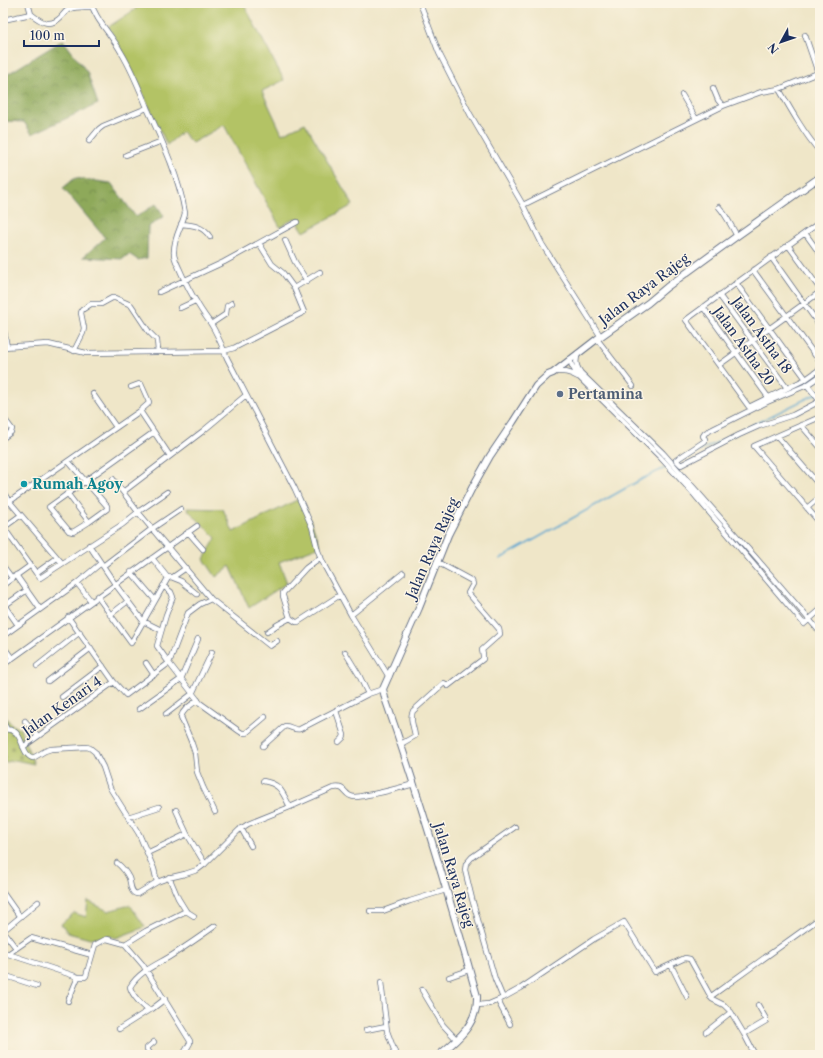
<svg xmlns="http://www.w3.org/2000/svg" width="823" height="1058" viewBox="0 0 823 1058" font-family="'Libre Caslon Text',serif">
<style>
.green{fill:#b3c365;stroke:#677962}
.forest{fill:url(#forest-crowns);stroke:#546c5c}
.cemetery{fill:url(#cemetery-stones);stroke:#677962}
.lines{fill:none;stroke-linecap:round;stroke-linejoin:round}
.stream{stroke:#56a5d0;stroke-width:1.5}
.street-casing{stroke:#656f83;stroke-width:6}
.secondary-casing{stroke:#656f83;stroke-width:8}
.street{stroke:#fff;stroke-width:4.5}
.secondary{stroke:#fff;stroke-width:6}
.service-dot{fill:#5c6f8a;stroke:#fcf5e5;stroke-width:1.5}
.culture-dot{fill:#0f9aa8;stroke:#fcf5e5;stroke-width:1.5}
.labels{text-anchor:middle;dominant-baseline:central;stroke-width:3;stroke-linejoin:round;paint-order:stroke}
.street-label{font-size:14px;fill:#1b2f5e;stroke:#fcf5e5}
.service-label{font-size:14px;font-weight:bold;fill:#4e5e75;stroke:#fcf5e5;text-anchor:start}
.culture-label{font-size:14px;font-weight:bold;fill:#0d838f;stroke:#fcf5e5;text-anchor:start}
</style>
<defs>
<pattern id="forest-crowns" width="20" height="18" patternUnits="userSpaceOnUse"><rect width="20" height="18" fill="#8ea95a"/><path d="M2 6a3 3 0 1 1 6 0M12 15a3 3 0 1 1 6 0" fill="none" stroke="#738a4e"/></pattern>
<pattern id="cemetery-stones" width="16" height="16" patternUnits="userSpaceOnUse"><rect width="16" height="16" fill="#b3c365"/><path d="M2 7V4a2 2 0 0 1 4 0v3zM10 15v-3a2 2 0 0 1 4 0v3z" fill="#919f56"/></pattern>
</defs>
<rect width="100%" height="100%" fill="#fcf5e5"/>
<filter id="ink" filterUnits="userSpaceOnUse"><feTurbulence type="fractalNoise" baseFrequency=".025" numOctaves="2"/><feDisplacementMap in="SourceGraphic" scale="8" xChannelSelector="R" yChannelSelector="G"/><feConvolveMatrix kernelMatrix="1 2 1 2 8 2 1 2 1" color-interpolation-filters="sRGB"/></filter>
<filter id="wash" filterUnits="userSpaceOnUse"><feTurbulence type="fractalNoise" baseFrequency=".012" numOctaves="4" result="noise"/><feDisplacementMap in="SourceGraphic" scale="16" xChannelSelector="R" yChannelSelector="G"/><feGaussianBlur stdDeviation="0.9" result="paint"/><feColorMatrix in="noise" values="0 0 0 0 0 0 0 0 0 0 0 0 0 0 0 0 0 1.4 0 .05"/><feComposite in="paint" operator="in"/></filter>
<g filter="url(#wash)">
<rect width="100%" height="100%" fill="#efe6c8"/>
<path class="green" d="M133,3H243L284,80L262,91L282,134L305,123L353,205L304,232L295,218L280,227L224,125L192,143L182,132L167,145L126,57L108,27L136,9Z
M301,498L317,536L320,546L279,562L287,583L249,608L230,566L216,577L204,559L216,538L186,508L223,509L233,532Z
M88,901L108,911L130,905L145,927L116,938L109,936L90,939L68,933L61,924L74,913L86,917Z"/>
<path class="forest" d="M63,40L87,72L98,104L32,134L24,122L3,121V77Z
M75,178L111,183L136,217L156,204L164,216L148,227L147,258L138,260L129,254L123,259L83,257L105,238L63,188Z"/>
<path class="cemetery" d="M3,712L10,723L20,729L34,764L15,760L3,763Z"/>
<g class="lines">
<path class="stream" d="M679,461L820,392
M500,559L642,479L667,467"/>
</g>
</g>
<g filter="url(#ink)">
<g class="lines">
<g class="street-casing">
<path id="street" d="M28,3L31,14
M91,3C96,21 112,35 121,52C132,70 140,90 148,110C163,143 179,177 185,213C182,226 174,237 174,251C173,257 177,263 179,268C184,279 189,291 196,301C200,309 206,317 211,324C218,335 222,346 227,358L295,489L312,527L318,551L325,567L351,615L389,677
M420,3L439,53L470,114L523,205L542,244L601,337
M3,20L31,14C41,22 50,28 61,17C64,14 66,10 70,9C76,6 85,7 92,7
M805,35L818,73
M713,88L718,100L723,106L761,92L779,89L820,72
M779,89C792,112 804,133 820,152
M682,95L696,119
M89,141L99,129L103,126L147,108
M126,155L162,141
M815,181L820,188
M523,205L723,106
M719,207C727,216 731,226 737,236
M820,222L686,320L749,407L806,379L820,369
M181,224C193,225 203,226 210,237
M805,233L820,254
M285,240L295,262L307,281
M788,245L820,289
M771,257L820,326
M753,270L820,362
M736,283L806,379
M294,288L320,272
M159,292L224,262L297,222
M719,295L787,388
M703,307L768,397
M180,308L195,301
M211,324L226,314L227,306L232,303
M3,325L7,347
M597,339L633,386
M3,347L48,344L86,353L224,351L234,348L304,312L294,288L283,273L272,264L259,243
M74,351L83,333L84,328L81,313L82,310L91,304H101L112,298H115L131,305L149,332L157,340L158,351
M578,353C575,362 576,366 581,373L663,453L757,559L820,632
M570,359L572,366L579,377L660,457L692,492L804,624L820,610
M719,365L820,292
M554,372C564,371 569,372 578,377
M820,376L807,385L767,402L705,433L703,436L705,439V441L676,460L681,465L739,435L759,426L793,415L820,401
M807,385L820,401
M131,387L139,384H141L149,402L148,404L140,411
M93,394L116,427
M3,417L12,429L11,432L3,438
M820,417L754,446L820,523
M801,425L820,447
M777,436L820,486
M68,461L107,506V509L89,522L73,532L69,531L49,507L154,432
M113,479L138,512L211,599L270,646L277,641
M3,492L9,501L62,563
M123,492L203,431L246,395
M67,493L89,522
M3,506L140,411L170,456
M807,508L820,497
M3,528L21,515
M4,528L36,573L40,578L123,524L138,512L167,492
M188,532L203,549
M89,545L115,584L143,621L161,630
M321,557L306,568L283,593V596L290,618L296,622H298L340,595
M152,558L168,578
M3,566L12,578
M103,566L153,528L181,509
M131,572L155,600
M36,573L57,558
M16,575L40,609
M173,577L186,568
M77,583L91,601
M3,585L31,565
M163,586L171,592L173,597L166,615L157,646L169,663
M97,596L131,643L168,578L171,577L181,581L197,594
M4,605L18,625
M4,606L27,590
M110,615L128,601
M351,615L403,573
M68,617L114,682L126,695L169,663L200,703L239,731L242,733H246L265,717
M267,632L277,625L290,618
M3,636L77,583L101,563
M3,646L12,658
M345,652L359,675L368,694
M146,663L154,675
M169,663L188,613L200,604L211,599
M3,665L197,526
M37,666L80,632
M48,681L91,648
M62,697L103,666
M198,700C191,705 183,709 181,717L191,741L195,753L197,772L203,787L215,812
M139,709L181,679L198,639
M336,711L344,735L343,738L339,742
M166,714L192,694L212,652
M25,721L38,736
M3,722L7,729
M3,730C25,725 19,755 33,758L45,751L51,749L87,747L90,748L95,752L103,767L110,788L139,834L154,869L157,882
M401,744L415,736C414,727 409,719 413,711L444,683L448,686L483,659V655L482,650L500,634L499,629L468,593L473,584L472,581L437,562
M263,746L285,726C291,726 295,731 300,729L368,694L383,689
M23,747L114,682
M263,781C281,784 282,792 290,807
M176,810L187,834
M128,817L159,807
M241,828L251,846
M147,853L187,834L205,864
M117,863C122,867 126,872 129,878C131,884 130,893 137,894L157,882L168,878L185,874L197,870L205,864L239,830L248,824L290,807L333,788C347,785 343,796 354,797C358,797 363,796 367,795C383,793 398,788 414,784
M169,877L178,898L186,911L194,916
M3,893L20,917
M370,911H383L410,901L446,890
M3,931L38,902
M3,931L16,948
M125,944L146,931L186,911
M3,951L8,954L31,938L92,955
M8,954L78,977H85L86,976L95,945L104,940L107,939L125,944L143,965L190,1041V1043L183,1055
M671,965L687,997
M3,975L37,986
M449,977L469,970
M381,982L387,1031L396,1055
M422,990L443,1025L457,1040
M710,997L820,918
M503,998L495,979L472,899L465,870L466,864L472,857L515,827
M165,999L152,1009L149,1010C142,1006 132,995 130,987C140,970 159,964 174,954C188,945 201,936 215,926
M68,1001L78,977
M498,1001L510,1024
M477,1005L489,1004L503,998L521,988L594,939L624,922L655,972L685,958L690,959L712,999L724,1005L731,1012L744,1034L755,1055
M119,1029L149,1010
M366,1030L386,1026
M706,1032L731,1012
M744,1034L766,1021V1019L758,1005
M151,1055L147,1049V1048L154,1042
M388,1055L395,1053"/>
</g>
<g class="secondary-casing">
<path id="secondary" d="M439,1055C459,1039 478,1023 477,996C449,896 419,796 385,698L383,689L419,608L448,535L472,488L490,456L513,422L536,386L548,375L553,373L597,339L648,303L667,287L737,236L820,177"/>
</g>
<use href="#street" class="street"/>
<use href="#secondary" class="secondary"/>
</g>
</g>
<circle class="service-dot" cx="560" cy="394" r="4"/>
<circle class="culture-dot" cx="24" cy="484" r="4"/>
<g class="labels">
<g class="street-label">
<text transform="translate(644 289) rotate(-37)">Jalan Raya Rajeg</text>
<text transform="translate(762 335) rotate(54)">Jalan Astha 18</text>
<text transform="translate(744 346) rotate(54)">Jalan Astha 20</text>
<text transform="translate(432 548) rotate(-66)">Jalan Raya Rajeg</text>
<text transform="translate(62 706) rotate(-35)">Jalan Kenari 4</text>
<text transform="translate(454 875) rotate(73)">Jalan Raya Rajeg</text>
</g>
<g class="service-label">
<text x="568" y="394">Pertamina</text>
</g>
<g class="culture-label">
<text x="32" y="484">Rumah Agoy</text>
</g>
</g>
<rect width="823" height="1058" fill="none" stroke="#fcf5e5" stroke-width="16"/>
<g transform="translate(781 42) rotate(230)" stroke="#fcf5e5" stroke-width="3" paint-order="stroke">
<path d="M0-3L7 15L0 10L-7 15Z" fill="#1b2f5e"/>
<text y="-6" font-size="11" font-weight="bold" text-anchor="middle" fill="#1b2f5e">N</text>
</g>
<path d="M24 40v6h75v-6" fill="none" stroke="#1b2f5e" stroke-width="2"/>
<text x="30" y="40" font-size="12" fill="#1b2f5e" stroke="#fcf5e5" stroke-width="3" paint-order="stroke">100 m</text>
</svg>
